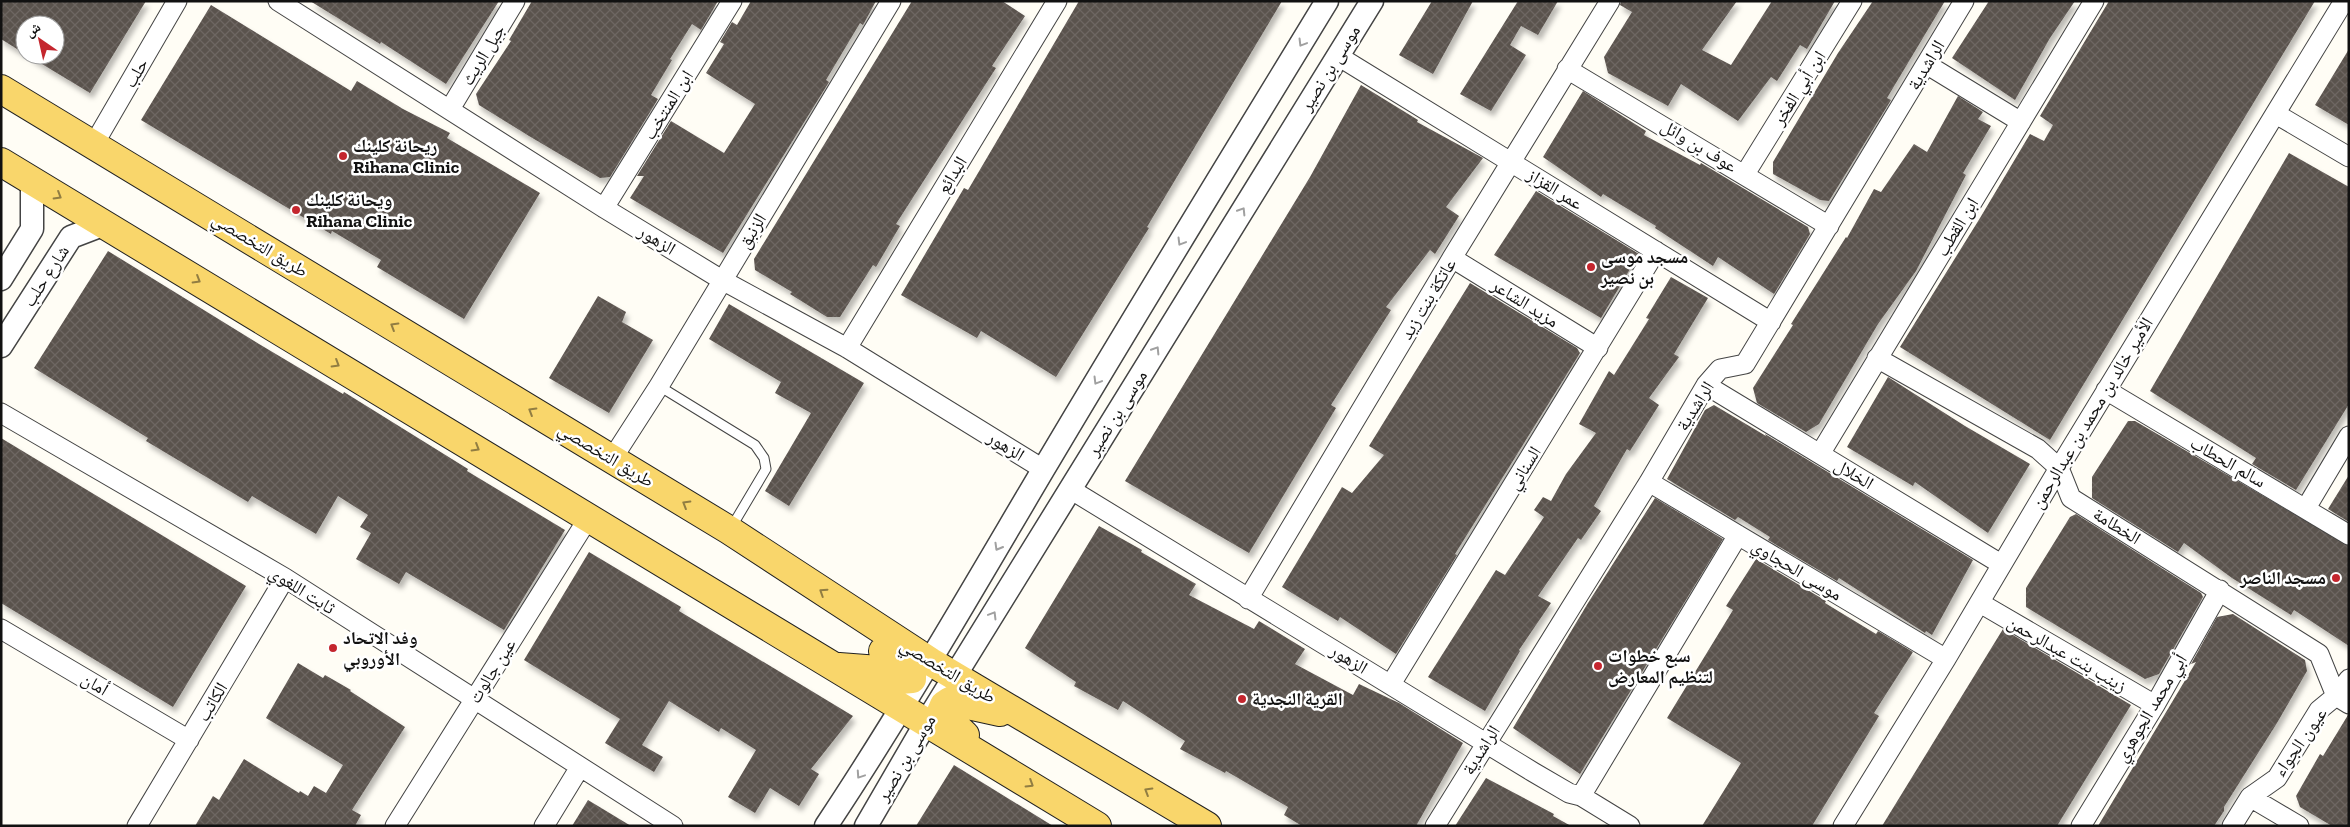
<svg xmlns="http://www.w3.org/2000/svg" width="2350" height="827" viewBox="0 0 2350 827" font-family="'Zilla Slab','Noto Naskh Arabic',serif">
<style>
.building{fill:url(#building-cross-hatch);filter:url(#shadow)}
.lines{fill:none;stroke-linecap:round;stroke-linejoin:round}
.service-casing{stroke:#444;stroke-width:11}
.minor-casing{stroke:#444;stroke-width:21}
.tertiary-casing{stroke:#444;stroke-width:25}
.primary-casing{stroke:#222;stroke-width:30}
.service{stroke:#fff;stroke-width:9}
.minor{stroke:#fff;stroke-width:19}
.tertiary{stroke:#fff;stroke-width:22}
.primary{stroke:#f9d66b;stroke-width:28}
.oneway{stroke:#a0a0a0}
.oneway2{stroke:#917d42}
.poi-dot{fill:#c4262e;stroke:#fff;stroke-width:2}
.labels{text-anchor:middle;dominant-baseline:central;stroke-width:5;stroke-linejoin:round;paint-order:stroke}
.street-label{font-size:18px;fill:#111;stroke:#fff}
.poi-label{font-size:18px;font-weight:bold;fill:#111;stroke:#fff;text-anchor:start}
</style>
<defs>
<pattern id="building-cross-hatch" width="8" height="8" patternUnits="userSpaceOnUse" patternTransform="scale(1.25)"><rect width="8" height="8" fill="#5a524d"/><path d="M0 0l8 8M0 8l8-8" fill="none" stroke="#6d6662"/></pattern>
<filter id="shadow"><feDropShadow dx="3" dy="5.5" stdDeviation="2.5" flood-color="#0004"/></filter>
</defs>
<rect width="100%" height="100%" fill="#fffdf5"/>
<path class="building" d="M1,1H146L90,93L27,55H55V25H25V54L1,39Z
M310,1H499L446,84L381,42L380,44Z
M532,1H718L701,30L692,24L670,59L672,60L651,95L658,99L610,177L600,178L529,136L479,105L476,94L511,41L509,40Z
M751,1H876L863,25L860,23L826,80L829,82L723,253L630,198L644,176H637L671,121L724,153L755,104L706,73L724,44L720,42L732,22L737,25Z
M912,1H1002L1025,16L992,66L996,68L896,224L900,226L876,267L873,265L840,317H827L790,294L792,292L755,270L754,259Z
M1079,1H1282L1147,227L1149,228L1056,377L981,331L977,338L901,295L964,188L968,190Z
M1432,1H1473L1433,74L1399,55Z
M1518,1H1558L1538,35L1521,26L1510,45L1526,55L1491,111L1460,94Z
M1621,1H1737L1702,50L1731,65L1772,1H1835L1807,49L1800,45L1777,81L1771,77L1738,121L1681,84L1668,106L1608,73L1604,57L1632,12L1620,5Z
M1873,1H1945L1887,98L1891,100L1829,201L1820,200L1773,174V162L1838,53Z
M1989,1H2075L2050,38L2015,100L1952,58Z
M2109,1H2315L2050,440L1900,347L1980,218L2030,134L2044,141L2053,125L2040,116Z
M211,5L351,91L357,81L403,109L450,133L447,138L540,193L464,319L377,267L381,260L332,231L331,234L141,120Z
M2349,49V125L2315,105Z
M1361,85L1418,120L1417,122L1483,158L1446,207L1459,216L1435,254L1430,250L1386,307L1391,310L1331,405L1336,408L1249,553L1125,481L1310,177Z
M1583,91L1646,131L1644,135L1700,165L1701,163L1808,227L1810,234L1774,294L1718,257L1713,266L1655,228L1656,226L1603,194L1601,197L1543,157Z
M1958,96L1983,112L1978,119L1991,126L1963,173L1966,175L1916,271L1878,324L1819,424L1806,432L1757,403L1753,388L1793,325L1791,324L1846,237L1847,238L1874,189L1881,192L1914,144L1927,152Z
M2289,153L2349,187V404L2296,490L2252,464L2256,458L2150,391Z
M1536,191L1639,254L1601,318L1494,255Z
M108,251L259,344L343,394L344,392L468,469L467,471L565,530L504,630L406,572L399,584L356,559L371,533L360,527L368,515L338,496L316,534L252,496L248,502L208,478L146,441L148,438L34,368Z
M1671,277L1708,298L1674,354L1679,357L1649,398L1659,405L1630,451L1627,449L1594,506L1601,511L1581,540L1578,538L1538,596L1551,603L1519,650L1520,651L1485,711L1428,677L1496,570L1505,575L1544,517L1534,510L1543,497L1551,501L1566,474L1596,433L1579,424L1609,371L1614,375L1649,319L1646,318Z
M1470,283L1577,348L1580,353L1455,554L1457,555L1396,654L1340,617L1338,621L1282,587L1342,487L1352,493L1384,455L1369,446Z
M598,296L626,312L622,322L653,340L609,413L549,378Z
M729,304L864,383L789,506L765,491L811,413L775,393L781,382L709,339Z
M1888,377L1965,426L2030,464L1988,533L1915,482L1913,486L1847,447Z
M1714,405L1766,436L1765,434L1973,560L1932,635L1926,631L1925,633L1839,578L1837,581L1768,540L1770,537L1738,517L1735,520L1667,479L1705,410Z
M2128,421H2135L2349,546V646L2294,610L2291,615L2232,578L2184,543L2178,552L2092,498V477Z
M1,438L246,586L173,707L1,603Z
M2349,475V522L2328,509Z
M1655,498L1723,539L1580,774L1513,728L1588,603Z
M2076,514L2201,593L2203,597L2159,674L2145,679L2026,607V588L2070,517Z
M1099,526L1142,550L1141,552L1196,584L1189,595L1254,629L1259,621L1305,649L1295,664L1353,695L1359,684L1399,703L1463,743L1416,826H1302L1284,815L1288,807L1226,771L1225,773L1180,749L1185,741L1123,701L1118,710L1074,686L1076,682L1025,648Z
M589,552L681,607L679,611L853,716L811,769L819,774L799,806L770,788L755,813L728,797L756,750L721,728L719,732L669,701L642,745L663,757L654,772L605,743L620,719L524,660Z
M1756,559L1826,601L1825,603L1876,634L1878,631L1913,652L1874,713L1879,716L1812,826H1702L1741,763L1667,718L1733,610L1726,606Z
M2233,614L2305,660L2307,671L2277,723L2224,807V811L2214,826H2098L2196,662L2191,664L2217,617Z
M2003,629L2131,705L2057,826H1882Z
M298,663L323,678L325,675L351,690L350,691L405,727L352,810L361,815L355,826H195L213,796L219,800L244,759L299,793L300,791L308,796L314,786L326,793L343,765L266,718Z
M2348,715L2349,826H2332L2300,807L2296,796L2320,754L2323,756Z
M954,765L1053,826H916Z
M1486,778L1554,814L1553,816L1571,826H1455Z
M588,800L631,826H572Z"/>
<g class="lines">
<g class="service-casing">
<path id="service" d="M659,386L755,445L764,458L766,469L731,528"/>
</g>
<g class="minor-casing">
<path id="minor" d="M278,1L604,208L722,280L847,348L1043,469
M1338,56L1771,322
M1926,64L2021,122
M1567,69L1829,226
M450,109L515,1
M2276,114L2349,157
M94,144L177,1
M1745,174L1852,1
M604,208L732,1
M1452,258L1598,348
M847,348L1057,1
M1877,358L2038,449L2059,468L2071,498L2319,654L2336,696L2349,704
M1706,385L2001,564
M2106,390L2349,535
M1,413L285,578L673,826
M1820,454L2094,1
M612,459L659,386L891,1
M1649,482L1946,659
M1070,489L1533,772L1569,793L1581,796L1630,826
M2306,508L2349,436
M1248,599L1452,258L1610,1
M1980,603L2155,705
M1,629L189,740
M1391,684L1656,251
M1581,796L1738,535
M2250,797L2299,826
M137,826L285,578
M395,826L589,517
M544,826L580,767
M1435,826L1649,482L1706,385L1720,369L1745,364L1964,1
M1843,826L1946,659L2059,468L2344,1
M2081,826L2155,705L2220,590
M2232,826L2250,797L2277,778L2319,710L2336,696L2349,679"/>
</g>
<g class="tertiary-casing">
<path id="tertiary" d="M1,279L32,229V180
M1,346L71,237L105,224
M826,826C903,710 972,590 1043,470C1136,313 1232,157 1327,1
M866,826L927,721L1372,1"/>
</g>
<g class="primary-casing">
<path id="primary" d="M1,89L729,530L931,662L1207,826
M1,162L1097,826
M839,667L879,670L900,680L912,679V672L883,651
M965,735L941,712L944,705L950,701L1000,712"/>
</g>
<use href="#service" class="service"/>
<use href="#minor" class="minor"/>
<use href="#tertiary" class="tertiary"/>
<use href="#primary" class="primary"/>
</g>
<defs><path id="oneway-chevron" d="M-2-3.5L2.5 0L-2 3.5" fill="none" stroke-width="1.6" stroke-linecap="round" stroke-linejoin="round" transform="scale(1.25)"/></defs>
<g class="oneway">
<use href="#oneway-chevron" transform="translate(1302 43) rotate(121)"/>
<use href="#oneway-chevron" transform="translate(1242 211) rotate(-58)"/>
<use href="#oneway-chevron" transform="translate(1181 242) rotate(121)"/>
<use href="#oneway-chevron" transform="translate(1156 350) rotate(-58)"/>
<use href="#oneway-chevron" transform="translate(1097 381) rotate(121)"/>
<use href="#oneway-chevron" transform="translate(998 547) rotate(120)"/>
<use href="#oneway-chevron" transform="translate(993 615) rotate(-59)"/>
<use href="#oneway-chevron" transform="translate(860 775) rotate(124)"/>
</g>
<g class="oneway2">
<use href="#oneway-chevron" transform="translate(58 196) rotate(31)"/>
<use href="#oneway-chevron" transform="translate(197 280) rotate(31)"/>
<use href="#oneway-chevron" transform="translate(394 326) rotate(-149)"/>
<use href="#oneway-chevron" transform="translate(336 364) rotate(31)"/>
<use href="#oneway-chevron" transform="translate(532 411) rotate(-149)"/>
<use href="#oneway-chevron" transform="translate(476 448) rotate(31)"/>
<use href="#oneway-chevron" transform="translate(686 504) rotate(-149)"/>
<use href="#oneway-chevron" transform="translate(823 592) rotate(-147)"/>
<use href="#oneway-chevron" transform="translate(1030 784) rotate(32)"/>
<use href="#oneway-chevron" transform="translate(1148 791) rotate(-149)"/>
</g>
<g class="poi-dot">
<circle cx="343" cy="156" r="5"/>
<circle cx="296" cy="210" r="5"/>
<circle cx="1591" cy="267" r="5"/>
<circle cx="2336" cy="578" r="5"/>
<circle cx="333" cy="648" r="5"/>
<circle cx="1598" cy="666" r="5"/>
<circle cx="1242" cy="699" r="5"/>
</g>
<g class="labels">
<g class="street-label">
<text transform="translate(483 55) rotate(-59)">جبل الريث</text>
<text transform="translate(1926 65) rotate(-59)">الراشدية</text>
<text transform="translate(1330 68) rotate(-58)">موسى بن نصير</text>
<text transform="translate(136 73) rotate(-60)">حلب</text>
<text transform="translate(1799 88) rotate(-58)">ابن أبي الفخر</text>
<text transform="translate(668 105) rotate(-58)">ابن المنتخب</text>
<text transform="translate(1699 146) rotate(31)">عوف بن وائل</text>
<text transform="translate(952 175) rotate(-59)">البدائع</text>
<text transform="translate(1555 189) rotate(32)">عمر القزاز</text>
<text transform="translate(1957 227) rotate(-59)">ابن القطب</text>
<text transform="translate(752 231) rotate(-59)">الزنبق</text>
<text transform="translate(657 240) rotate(31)">الزهور</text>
<text transform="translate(260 245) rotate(31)">طريق التخصصي</text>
<text transform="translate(46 276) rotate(-57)">شارع حلب</text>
<text transform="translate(1428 299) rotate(-59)">عاتكة بنت زيد</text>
<text transform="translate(1525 303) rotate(32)">مزيد الشاعر</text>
<text transform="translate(1695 406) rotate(-58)">الراشدية</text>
<text transform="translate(1117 413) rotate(-58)">موسى بن نصير</text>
<text transform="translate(2092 413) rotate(-59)">الأمير خالد بن محمد بن عبدالرحمن</text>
<text transform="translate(1006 446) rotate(32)">الزهور</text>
<text transform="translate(606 455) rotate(31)">طريق التخصصي</text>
<text transform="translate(2228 462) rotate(30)">سالم الحطاب</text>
<text transform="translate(1524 468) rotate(-58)">السناني</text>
<text transform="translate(1854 474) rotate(31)">الخلال</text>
<text transform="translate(2117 526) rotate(32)">الخطامة</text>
<text transform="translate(1797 570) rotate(31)">موسى الحجاوي</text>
<text transform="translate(302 590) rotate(32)">ثابت اللغوي</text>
<text transform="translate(2067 654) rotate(30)">زينب بنت عبدالرحمن</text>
<text transform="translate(1349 659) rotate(31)">الزهور</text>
<text transform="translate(492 671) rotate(-58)">عين جالوت</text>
<text transform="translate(948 671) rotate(31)">طريق التخصصي</text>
<text transform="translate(95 684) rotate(31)">أمان</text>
<text transform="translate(212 702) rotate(-59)">الكاتب</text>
<text transform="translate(2151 708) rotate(-59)">أبي محمد الجوهري</text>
<text transform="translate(2300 742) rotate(-55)">عيون الجواء</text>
<text transform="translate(1481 750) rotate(-58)">الراشدية</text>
<text transform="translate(906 758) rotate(-59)">موسى بن نصير</text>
</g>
<g class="poi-label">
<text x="353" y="146">ريحانة كلينك<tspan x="353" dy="21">Rihana Clinic</tspan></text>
<text x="306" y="200">ويحانة كلينك<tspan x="306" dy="21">Rihana Clinic</tspan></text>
<text x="1601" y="257">مسجد موسى<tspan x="1601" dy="21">بن نصير</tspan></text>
<text x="2326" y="578" text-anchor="end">مسجد الناصر</text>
<text x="343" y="638">وفد الاتحاد<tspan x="343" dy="21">الأوروبي</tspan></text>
<text x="1608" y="656">سبع خطوات<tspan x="1608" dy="21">لتنظيم المعارض</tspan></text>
<text x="1252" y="699">القرية النجدية</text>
</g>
</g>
<rect width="2350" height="827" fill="none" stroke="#111111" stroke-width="5"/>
<g transform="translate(40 40) rotate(326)"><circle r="24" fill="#ffffff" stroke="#a0a0a0"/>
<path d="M0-4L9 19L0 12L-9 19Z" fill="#c4262e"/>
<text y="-8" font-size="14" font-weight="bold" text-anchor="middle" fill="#111111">ش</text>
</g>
</svg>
